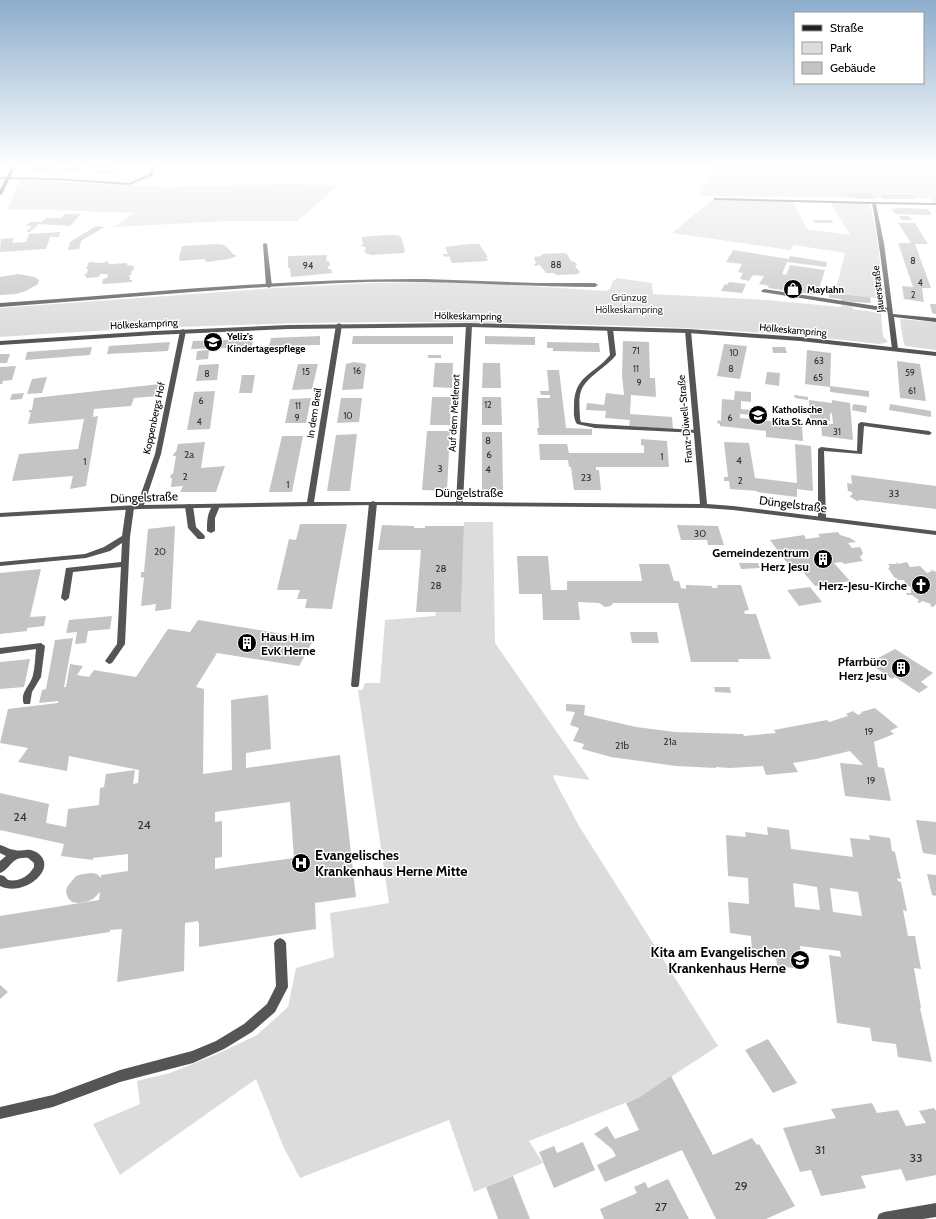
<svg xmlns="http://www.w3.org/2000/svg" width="936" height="1219" viewBox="0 0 936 1219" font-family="Cabin,sans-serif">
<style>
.green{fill:#dcdcdc}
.building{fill:#c4c4c4;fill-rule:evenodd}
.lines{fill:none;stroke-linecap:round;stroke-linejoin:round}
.service{fill:#555;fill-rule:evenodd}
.minor{fill:#555;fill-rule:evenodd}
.tertiary{fill:#555;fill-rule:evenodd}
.secondary{fill:#222;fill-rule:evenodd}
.labels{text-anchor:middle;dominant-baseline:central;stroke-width:3;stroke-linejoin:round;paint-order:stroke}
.far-number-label{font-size:9px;fill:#313131}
.far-poi-label{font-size:10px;font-weight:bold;fill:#000;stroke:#fff;text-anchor:start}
.far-street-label{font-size:10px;fill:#000;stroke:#fff}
.far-park-label{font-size:10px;fill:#333;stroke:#fff}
.number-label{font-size:10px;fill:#313131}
.street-label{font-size:12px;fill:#000;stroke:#fff}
.poi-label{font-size:12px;font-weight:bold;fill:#000;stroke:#fff;text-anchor:end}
.near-number-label{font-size:12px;fill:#313131}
.near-poi-label{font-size:14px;font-weight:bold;fill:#000;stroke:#fff;text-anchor:start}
</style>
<rect width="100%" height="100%" fill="#fff"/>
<path class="green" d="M713,166H936V203L930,198L700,196Z
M20,180H51L72,183L168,187L286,184L339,185L297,221H227L114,227L134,213L53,210H7Z
M712,200L793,202L807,229L850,235L831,203L870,204L877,236L884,299L835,293L845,253L794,245L790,250L672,233Z
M617,278L652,283L653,294L767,300L841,307L842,305L853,307L852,309L881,313L883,337L888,341L885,343L879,344C772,331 665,326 557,324C371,319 185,324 0,337V308L289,287L375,283L436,282L514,285L606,291L610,289L612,282Z
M900,319L936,322V350L905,346L903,340Z
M464,522H493L495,643L590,780L553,775L554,779L579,826L718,1046L640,1097L529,1141L543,1163L474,1192L449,1120L300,1178L284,1148L256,1079L120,1175L93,1124L140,1104L137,1081L170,1073L215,1055L257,1035L288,1007L296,968L334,957L330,913L389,903L358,690H362L365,683H380L385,620L435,616L436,612H461Z"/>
<path class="building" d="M34,166H57L52,169L80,167L78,172L72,173H28L31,172Z
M92,166H112L109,167L108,170L119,169L118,173L94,174L100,167L90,168Z
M845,193H872L876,199L849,198Z
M880,195H912L915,199H883Z
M905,208L928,209L932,215L895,214L891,209Z
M65,214H81L70,226L39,224L30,232H26L32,226H26L30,222H41L46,218H61Z
M899,216H909L912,220H901Z
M813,220H831L833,223H815Z
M898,223H915L928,244H915L931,288H922L924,302L904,299L902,286L913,287L898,243H911Z
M96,226L104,227L81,241L79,249L68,250L70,242Z
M60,232L59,237H50L46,249L0,252L1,239L14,238L12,243L26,242L29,234Z
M385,235H398L401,237L405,250L404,253L372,255L365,253L364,250H366L365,247H366L361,246V245L364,244L362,242V237Z
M217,244L225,245V247H228V249L233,253H231L237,256L229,259L207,262L205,261V259L180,261L179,258L182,246Z
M469,244H479L488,257H486L488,261L452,263L449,256L444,257L443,254H448L445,247Z
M733,250L789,259L790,256L827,262L826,267L787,262L782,274L786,275L790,265L825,270L817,295L768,288L769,286L759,284L764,276L753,275L749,281L740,279L743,273L738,272L742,264L726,262Z
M564,253L567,254L571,261L575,262L577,265L575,266L580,272L578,274L557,275L554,273H546L540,265L535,266L534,264H536L534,257L541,256L542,254Z
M327,255L326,261H329L330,266H328V269H331L332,273L291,277L290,268H288V256Z
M107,261L109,262L107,263L111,264L127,263V265L133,266L134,270H132L131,275L128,276L130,277V280H132V282L103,284H102L103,279L107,278L108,274H100L99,277L86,278V276L84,275L87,273L88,269H86L89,262L103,263Z
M18,274L35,277L39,280L38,284L26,291L16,294L0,295V277Z
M729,282L746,284L742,293L721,291L725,284L727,285Z
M829,293L870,297L871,303L841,301V299L829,298Z
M930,304H936V314L932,313Z
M320,336V345L269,346L271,338Z
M353,336H453V344H352Z
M485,336L535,337V345L485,344Z
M253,339L252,347L191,349L193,341Z
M623,341L649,342L650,378H655L656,397L631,395L630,414L672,417L673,429L629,426L630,420L605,418L606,411L586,410L587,403L604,405L606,393L624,395L622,376Z
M170,342L168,351L107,354L109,346Z
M547,342L599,343L600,352L553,351V348H547Z
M724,344L747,346L740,379L717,376Z
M92,347L90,355L25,360L27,352Z
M772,347H785L787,353H773Z
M209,350L208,359L196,360L197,351Z
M807,350L831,353L830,387L805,384Z
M0,354H10L7,363H0Z
M428,355H441V358H428Z
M897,361L920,364L926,401L900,398Z
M354,362L366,364L363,389L342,390L346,364Z
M435,363H453L452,388L433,387Z
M483,363H500L501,388H482Z
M219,364L217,380L196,381L199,365Z
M298,364H318L312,389L292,390Z
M16,366L12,380L3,381L2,384H0V367Z
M547,370H559L566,428L592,429V435H538L537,428H539L537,398H550V395H541L540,391H549Z
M767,372L780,373L779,386L765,384Z
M242,375H255L252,393H239Z
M47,377L42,393L27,394L32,379Z
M160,384L159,396L134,398L131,406L94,409L93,417L98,416L86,486L70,489L73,476L12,481L19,454L78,449L84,419L28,424L31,412L29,413V410H32L34,398Z
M830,386L869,391V397L830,392Z
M215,391L210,429L187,430L194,392Z
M735,391L751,392V402L741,401V409L752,410V415L740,414V418L802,424L803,441L766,437V431L720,426V424L717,423L718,420L721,421L722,399L734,400Z
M24,393L22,399L10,400L12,394Z
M794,395L808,397V400L795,398Z
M432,397H451L450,425H430Z
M482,397H501L502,425H482Z
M311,398L306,423H285L290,399Z
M341,398H362L359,422L337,423Z
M809,400L832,403V400L850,403L853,440L822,436L821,423L833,424L832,413L830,414V421L810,419Z
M853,404L867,406L866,413L852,410Z
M890,404L931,411V417L889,410Z
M427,431H450L447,491L422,490Z
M482,432H502L503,491H482Z
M357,434L350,491H327L336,435Z
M282,436H303L292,492H269Z
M641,439L667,441L669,467H596V470H599L601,490H574L571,467H569L568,460H540L539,444H567L569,453H644V446L641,445Z
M205,442L201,468L225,466L216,492H180L183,486L171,487L172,478H170L171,474H173L176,456H173L174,453L176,452L178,444Z
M724,442L749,443L755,478L797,483L795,444L811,446L813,491L797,489V497L757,492V491L730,489L729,481H724V477H728Z
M851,475L936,486V509L861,500L857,501L849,496L852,495V492L848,491L847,483L852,484Z
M300,524H347L332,609L305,608L307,599H297L300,590H277L289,539L296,540Z
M382,525L414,526V528H425V526H464L461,612H416L421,550H378Z
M677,525L718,526L724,545H708L707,540H681Z
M175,526L171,609L155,611L156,604L141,606L144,577L141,578V572H144L148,529Z
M838,532L840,535L850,538L856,542L848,543L852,548L860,547L863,553L860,557L863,561L844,564L842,562L834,563L850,581L815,586L799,567H790L770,540L804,535L806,539L820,537L818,534Z
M517,556H548L551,590H567V581H642L639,564H669L674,581H679L681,588L686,589V585L712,586V588H718L717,585H741L749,610L744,611L745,614H756L771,659H738L739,662H691L678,603H613L611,606L605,607L599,603L578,602L580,620H543L542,594H519Z
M896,562L899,564L907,562L910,567L920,566L927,573L932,571L930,569L936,572V604L933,607L930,606L931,604L922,601L920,603L917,602L919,600L912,595H907L906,593H911V587L906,585L904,580H897L898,579L894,577L888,568L890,567L888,564H897Z
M739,563H758L760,568L741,569Z
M41,569L30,617L46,616L44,626L27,628V631L0,634V573Z
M810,587L822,602L799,606L787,590Z
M112,616L110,629L88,631L86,643L75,644L77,632L66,633L69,620Z
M198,620L314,639L299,666L217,653L196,687L204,689L203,774L232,770L231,700L268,695L271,749L246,753V768L340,755L356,897L315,903L316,929L199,947V923H198V921L185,923L184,971L117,982L122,929L110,930V932L0,949V916L99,900L100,892L93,899L86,902L78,903L72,902L68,898L66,892L67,887L76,876L83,874L91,873L97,874L101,878V875L128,871V854L93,858V860L61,856L64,844L0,830V793L49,804L46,823L66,827L68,809L99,805L100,788L104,787L106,774L135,770L133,784L138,783L139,770L69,756L67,771L18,762L28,748L0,743L8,709L58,703V701L39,703L42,690L46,689L55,640L73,638L64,687H66L70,664L83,666L77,675L89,677L94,670L136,677L168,629L190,632ZM290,802L294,858L215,869V858L222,857V821L215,822V812Z
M630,632H657L659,643H632Z
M895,649L933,673L921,682L928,687L919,693L895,677L892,679L869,663Z
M30,659L24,687L0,689V662Z
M714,687H730L731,693L715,692Z
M566,704L585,705L584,715L636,727L675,732L743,734L744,736L776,733L774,730L827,720L829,722L848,716L846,714L853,711L858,715L862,713L861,712L875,708L898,727L890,731L894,734L874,742L878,767L884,768L891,801L845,796L840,763L863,765L850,751L816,759L793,763L798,772L766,775L763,766L730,768L716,767V768L676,766L611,757L582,749L584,744L573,741L579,728L570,725L575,712L566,711Z
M916,820L936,822V855L923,853Z
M767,827L789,830L791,849L853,857L850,838L870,840L869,835L890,838L892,851L895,852L901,879L897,878L898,881L901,882L907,911L903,910L908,936H915L921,969L914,968L921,1008H920L932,1062L898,1057L896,1044L872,1041L870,1028L837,1023L829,955L841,957L840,951L800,946L802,969L777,966L776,956L752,952L751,936L730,933L728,902L749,904L748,878L728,876L726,835L746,837L745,832L768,835ZM793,883L817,887L820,910L795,907ZM830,888L858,892L862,916L833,912Z
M927,874L936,875V896L932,895Z
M0,985L8,992L0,999Z
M768,1039L797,1083L773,1093L745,1050Z
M671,1076L713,1155L752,1138L757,1145L759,1144L795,1206L766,1219H716L682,1150L605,1182L597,1165L616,1156L612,1149L594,1134L607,1126L615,1139L639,1130L626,1103L640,1097Z
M872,1103L877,1113L898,1110L906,1126L926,1123L919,1111L934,1108L936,1111V1175L906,1181L901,1169L861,1176L866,1188L821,1196L811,1170L800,1172L783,1128L836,1118L831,1109Z
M583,1142L595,1170L554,1188L539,1152L554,1146L557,1153Z
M513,1176L530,1219H498L486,1187Z
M668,1179L689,1219H604L600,1209L637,1193L634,1187L645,1182L648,1188Z"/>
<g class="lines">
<path class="service" d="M715,198L874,202L876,203L874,204L714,200V198Z
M265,243L267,244L272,286L269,288L266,286L263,244Z
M764,289L889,308L892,310L889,312L762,292L761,291Z
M610,327L613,329L616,355C607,367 586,377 581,391C578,399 580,410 580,419L581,422L595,424L696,430L698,431V433L595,428L577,424C573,418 574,413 574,406C574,375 594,375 610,355L607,329Z
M861,422L929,431L932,433L929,435L864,426L862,454L824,451L826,518L822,520H819L818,518V449L821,447L857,451L858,424Z
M373,501L377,503L359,685L358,687H352L351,685L369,503Z
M189,504L193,506L196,527L204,535L205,537L204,539H198L188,528L185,506Z
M216,504L220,506L215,518V531L211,533L207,531C207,522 207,508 216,504Z
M130,506L134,508L130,537L125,644L112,663L109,664L105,661L117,644L121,567L73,572L69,598L65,601L61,598L66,568L121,562L122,543L110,551L86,558L0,566V562L85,554L104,547L122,536L126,508Z
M41,643L45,646L41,677L32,692L30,704H24C19,693 31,685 33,675C35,667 35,658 36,649L0,654V648Z
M0,845C5,846 10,850 15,850C22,852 27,847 36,852C61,867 24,898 0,886V875L4,876L8,880C19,882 29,876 34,867V863L28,858C11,856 11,869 0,873V861L6,856L0,853Z
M280,938L284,940L286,943L288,987L275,1012L252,1032L224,1049L193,1063L120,1082L53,1107L0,1119V1107L53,1095L120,1070L192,1051L216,1041L244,1024L267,1004L276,986L274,943L276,940Z"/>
<path class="minor" d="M152,166H156L152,176L129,185L55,180L0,179V177L55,178L129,183L149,174Z
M874,202L936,203V205L876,204L884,243L893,314L936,318V322L894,317L898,349L895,351L892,349C886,300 881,252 872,203Z
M425,279L538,283H595L598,285L595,287C519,287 444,280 368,282C245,286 123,298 0,307V303C141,294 283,278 425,279Z
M339,323L342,325L314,502H456L466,325L469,323L472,325L463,502L700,504L685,331L688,329L691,331L707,504L733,506L936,531V535L733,510L704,508L373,505L140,509L0,517V513L137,505L155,454L180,331L183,329L186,331L161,454L144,505L307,502L336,325Z
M936,1203V1217L923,1219H877L879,1214L884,1212Z"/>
<path class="tertiary" d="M469,323L688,329L800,337L936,352V356L800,341L688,333L469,327L288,329L154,335L0,345V341L154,331L288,325Z"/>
<path class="secondary" d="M12,166H16L2,194L0,195V190Z"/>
</g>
<linearGradient id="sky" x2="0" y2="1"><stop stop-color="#8cadcc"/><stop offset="0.49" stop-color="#fff"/><stop offset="1" stop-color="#fff" stop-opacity="0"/></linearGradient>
<rect width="936" height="336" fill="url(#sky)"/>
<defs>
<g id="shop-disc" transform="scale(1)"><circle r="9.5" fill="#000" stroke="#fff"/><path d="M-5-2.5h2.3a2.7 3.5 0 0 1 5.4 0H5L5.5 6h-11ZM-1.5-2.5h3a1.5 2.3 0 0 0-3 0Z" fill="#fff"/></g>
<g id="school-disc" transform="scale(1)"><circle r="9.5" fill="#000" stroke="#fff"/><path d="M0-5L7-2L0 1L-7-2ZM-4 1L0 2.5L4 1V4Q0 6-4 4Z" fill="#fff"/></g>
<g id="building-disc" transform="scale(1)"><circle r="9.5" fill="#000" stroke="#fff"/><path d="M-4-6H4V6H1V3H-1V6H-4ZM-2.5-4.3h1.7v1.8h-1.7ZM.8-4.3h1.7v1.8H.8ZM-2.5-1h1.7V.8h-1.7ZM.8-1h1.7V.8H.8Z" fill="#fff"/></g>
<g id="church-disc" transform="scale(1)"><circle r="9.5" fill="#000" stroke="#fff"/><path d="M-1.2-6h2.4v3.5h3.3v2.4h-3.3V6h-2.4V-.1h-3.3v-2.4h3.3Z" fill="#fff"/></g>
<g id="hospital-disc" transform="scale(1)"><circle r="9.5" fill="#000" stroke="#fff"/><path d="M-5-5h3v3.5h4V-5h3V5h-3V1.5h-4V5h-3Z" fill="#fff"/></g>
</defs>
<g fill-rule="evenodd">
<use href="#shop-disc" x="793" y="289"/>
<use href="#school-disc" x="213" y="342"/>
<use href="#school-disc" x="758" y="415"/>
<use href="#building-disc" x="823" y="559"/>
<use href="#church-disc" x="921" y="585"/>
<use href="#building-disc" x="247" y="643"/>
<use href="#building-disc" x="901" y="668"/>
<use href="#hospital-disc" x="301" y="863"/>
<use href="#school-disc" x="800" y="960"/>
</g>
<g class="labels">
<g class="far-number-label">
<text x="913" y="260">8</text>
<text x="556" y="264">88</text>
<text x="308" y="265">94</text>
<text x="920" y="282">4</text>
<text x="913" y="294">2</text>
<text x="636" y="350">71</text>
<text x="734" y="352">10</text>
<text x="819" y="360">63</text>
<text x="636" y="368">11</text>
<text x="731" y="368">8</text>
<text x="357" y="370">16</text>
<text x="306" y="371">15</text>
<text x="910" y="372">59</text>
<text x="207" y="373">8</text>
<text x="818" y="377">65</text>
<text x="639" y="382">9</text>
<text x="912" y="390">61</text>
<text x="201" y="400">6</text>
<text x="488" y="404">12</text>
<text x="298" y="405">11</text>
<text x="348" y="415">10</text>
<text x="297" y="417">9</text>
<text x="730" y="417">6</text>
<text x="199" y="421">4</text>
<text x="837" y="431">31</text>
</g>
<g class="far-poi-label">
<text x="807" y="289">Maylahn</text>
<text x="227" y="336">Yeliz's<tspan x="227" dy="12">Kindertagespflege</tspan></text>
<text x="772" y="409">Katholische<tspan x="772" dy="12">Kita St. Anna</tspan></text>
</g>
<g class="far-street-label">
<text transform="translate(878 289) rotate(-96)">Jauerstraße</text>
<text transform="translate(468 316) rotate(1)">Hölkeskampring</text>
<text transform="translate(144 324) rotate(-3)">Hölkeskampring</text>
<text transform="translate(793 330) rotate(5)">Hölkeskampring</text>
<text transform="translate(314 413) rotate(-81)">In dem Breil</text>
<text transform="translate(454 413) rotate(-87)">Auf dem Metlerort</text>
<text transform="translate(154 418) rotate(-78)">Koppenbergs Hof</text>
<text transform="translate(685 419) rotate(-95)">Franz-Düwell-Straße</text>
</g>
<g class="far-park-label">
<text x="629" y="297">Grünzug<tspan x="629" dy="12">Hölkeskampring</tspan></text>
</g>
<g class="number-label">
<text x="488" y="440">8</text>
<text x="189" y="454">2a</text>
<text x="489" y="454">6</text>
<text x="662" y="456">1</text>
<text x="739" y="460">4</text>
<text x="85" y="461">1</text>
<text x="440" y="468">3</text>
<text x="488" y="469">4</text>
<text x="185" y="476">2</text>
<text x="586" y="477">23</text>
<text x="740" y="480">2</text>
<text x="288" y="484">1</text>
<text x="894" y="493">33</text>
<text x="700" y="533">30</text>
<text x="160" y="551">20</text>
<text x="441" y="568">28</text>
<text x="436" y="585">28</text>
<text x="869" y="731">19</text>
<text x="670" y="741">21a</text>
<text x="622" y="745">21b</text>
<text x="871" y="780">19</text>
</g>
<g class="street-label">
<text x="469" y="492">Düngelstraße</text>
<text transform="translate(144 497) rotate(-2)">Düngelstraße</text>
<text transform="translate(793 504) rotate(7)">Düngelstraße</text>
</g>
<g class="poi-label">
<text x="809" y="552">Gemeindezentrum<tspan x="809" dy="14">Herz Jesu</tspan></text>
<text x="907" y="585">Herz-Jesu-Kirche</text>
<text x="261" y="636" text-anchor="start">Haus H im<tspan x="261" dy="14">EvK Herne</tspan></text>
<text x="887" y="661">Pfarrbüro<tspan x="887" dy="14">Herz Jesu</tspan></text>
</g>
<g class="near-number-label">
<text x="20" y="816">24</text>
<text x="144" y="824">24</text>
<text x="820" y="1149">31</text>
<text x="916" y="1157">33</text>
<text x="741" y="1185">29</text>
<text x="661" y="1206">27</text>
</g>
<g class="near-poi-label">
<text x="315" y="855">Evangelisches<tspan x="315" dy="16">Krankenhaus Herne Mitte</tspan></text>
<text x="786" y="952" text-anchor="end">Kita am Evangelischen<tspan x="786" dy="16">Krankenhaus Herne</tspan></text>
</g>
</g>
<rect x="794" y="12" width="130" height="72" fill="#ffffff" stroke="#999999"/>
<rect x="802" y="25" width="20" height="6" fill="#222222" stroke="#999999"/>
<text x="830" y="32" font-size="12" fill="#000000">Straße</text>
<rect x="802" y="42" width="20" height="12" fill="#dcdcdc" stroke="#999999"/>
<text x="830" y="52" font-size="12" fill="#000000">Park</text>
<rect x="802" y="62" width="20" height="12" fill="#c4c4c4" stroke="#999999"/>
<text x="830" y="72" font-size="12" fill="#000000">Gebäude</text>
</svg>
